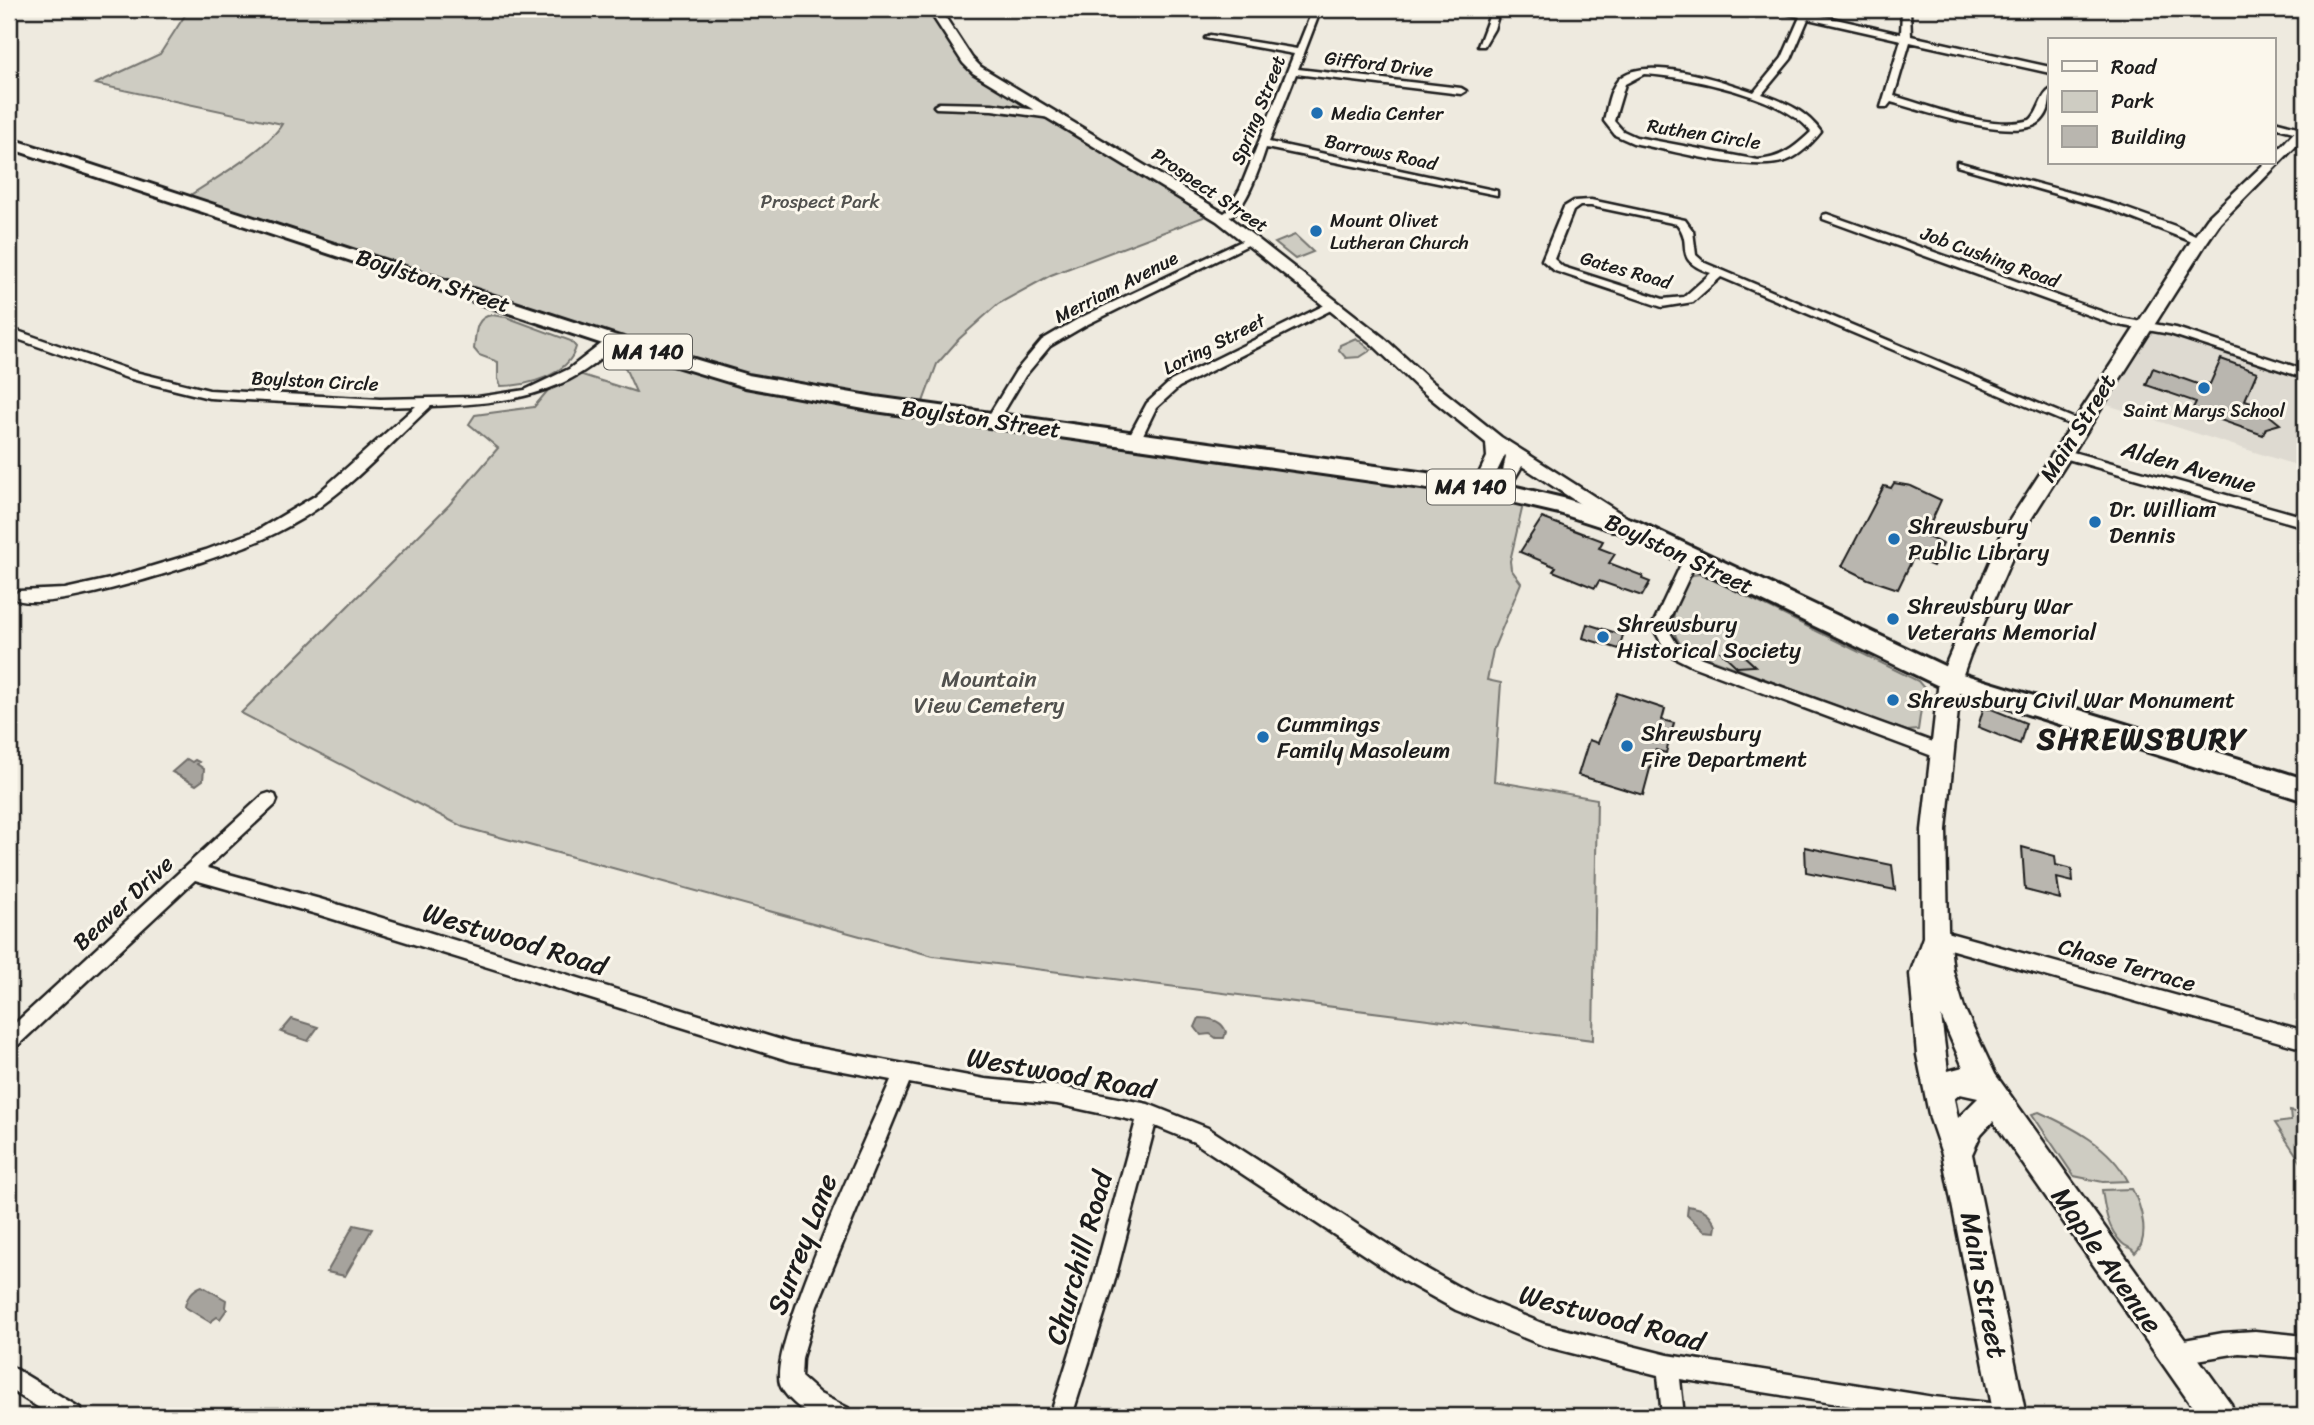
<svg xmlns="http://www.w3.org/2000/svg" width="2314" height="1425" viewBox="0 0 2314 1425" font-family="Sriracha,sans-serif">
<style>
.built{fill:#dedad1}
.green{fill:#ceccc2;stroke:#75746f;stroke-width:2}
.water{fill:#a6a39d;stroke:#6f6d69;stroke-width:2}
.building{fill:#b9b6af;stroke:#1c1c1c;stroke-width:2}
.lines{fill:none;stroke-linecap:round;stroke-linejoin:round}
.minor-casing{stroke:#1c1c1c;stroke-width:5}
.tertiary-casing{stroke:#1c1c1c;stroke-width:5}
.secondary-casing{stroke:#1c1c1c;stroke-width:5}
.primary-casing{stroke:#1c1c1c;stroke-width:6}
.minor{fill:#fbf7ec;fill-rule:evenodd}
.tertiary{fill:#fbf7ec;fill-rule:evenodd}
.secondary{fill:#fbf7ec;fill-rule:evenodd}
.primary{fill:#fbf7ec;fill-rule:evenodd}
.poi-dot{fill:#1f6fb2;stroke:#fbf7ec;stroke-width:2.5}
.labels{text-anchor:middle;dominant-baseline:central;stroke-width:6;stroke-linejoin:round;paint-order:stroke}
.far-street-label{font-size:19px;fill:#1c1c1c;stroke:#fbf7ec}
.far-poi-label{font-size:19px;fill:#1c1c1c;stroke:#fbf7ec;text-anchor:start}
.far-park-label{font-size:19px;fill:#51514e;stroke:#fbf7ec}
.shield{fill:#fbf7ec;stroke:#5f5e5a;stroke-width:2}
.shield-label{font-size:21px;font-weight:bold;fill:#1c1c1c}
.street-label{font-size:23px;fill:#1c1c1c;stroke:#fbf7ec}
.poi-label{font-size:23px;fill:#1c1c1c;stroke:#fbf7ec;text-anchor:start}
.park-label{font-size:23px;fill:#51514e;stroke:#fbf7ec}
.near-street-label{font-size:28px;fill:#1c1c1c;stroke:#fbf7ec}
.district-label{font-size:30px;font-weight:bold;letter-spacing:2px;fill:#1c1c1c;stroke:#fbf7ec}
</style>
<rect width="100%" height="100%" fill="#eeeadf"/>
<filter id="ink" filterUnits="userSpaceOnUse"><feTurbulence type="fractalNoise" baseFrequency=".0143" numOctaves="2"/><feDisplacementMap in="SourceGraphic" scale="14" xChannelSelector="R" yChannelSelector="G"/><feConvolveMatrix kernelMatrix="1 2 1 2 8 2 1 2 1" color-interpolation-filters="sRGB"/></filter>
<g filter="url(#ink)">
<path class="built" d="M2142,327L2197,340L2305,374V468L2095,401Z"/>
<path class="green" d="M189,9H934L967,60L1214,213L1051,275L998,304L959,339L937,364L920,410L1525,496L1510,561L1511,569L1521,583L1493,650L1487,680L1501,683L1494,781L1597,799L1593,1040L933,956L463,827L241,713L449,505L498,448L469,424L475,415L534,407L554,383L573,372L636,392L613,341L183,200C209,182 267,150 282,124L95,84L160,54Z
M1295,235L1313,252L1295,259L1275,243Z
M492,315L506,317L571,341L576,347C568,376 527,386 501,386L498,379V362L479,355L474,349C476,335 474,317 492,315Z
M1356,338L1371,350L1360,357L1346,358L1339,350L1340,345Z
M1701,574L1918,681L1924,688L1918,730L1907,731L1872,719L1685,649C1662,628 1677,597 1692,575Z
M2290,1111L2305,1114V1168L2275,1123L2291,1121Z
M2039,1112C2073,1127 2110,1146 2128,1181L2103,1182L2074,1176L2032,1114Z
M2132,1189C2141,1205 2151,1239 2135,1253C2131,1246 2127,1248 2122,1243C2107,1228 2105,1210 2102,1190Z"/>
<path class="water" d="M187,759L192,762L195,760L199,762L197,764L204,769L203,780L196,785L172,772Z
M1199,1018C1210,1018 1222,1020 1226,1032L1224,1038H1216L1210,1034L1201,1035L1195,1027Z
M292,1019L318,1027L308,1041L281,1032Z
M1688,1206C1702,1208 1710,1211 1716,1226L1715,1232L1704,1231L1687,1215Z
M354,1225L372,1229L345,1276L327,1272Z
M202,1286L226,1300L225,1307L227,1309L220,1319L217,1317L210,1322L185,1307C186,1298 193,1289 202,1286Z"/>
<path class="building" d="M2221,359L2257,372L2245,400L2273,409L2270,416L2280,424L2266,428L2263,435L2192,410L2196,402L2146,385L2153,368L2203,386L2204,383L2210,384Z
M1894,483L1911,486L1941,500L1925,536L1943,544L1933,566L1913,558L1898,589L1868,579L1842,566L1884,486L1891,488Z
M1542,518L1603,541L1599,548L1615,554L1609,563L1643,576L1642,579L1650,582L1642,596L1599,581L1595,588L1553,571L1556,567L1520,552Z
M1587,624L1623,635L1619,649L1583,638Z
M1721,652L1741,653L1755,666L1737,667Z
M1617,693L1665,709L1662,720L1674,723L1666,753L1655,750L1643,795L1578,775L1589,740L1598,743Z
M1984,706L2026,723L2020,744L1978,727Z
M1805,847L1892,865L1895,890L1806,872Z
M2022,847L2055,856L2056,865L2072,869L2073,882L2057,878L2060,899L2025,890Z"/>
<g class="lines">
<g class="minor-casing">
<path id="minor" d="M1313,9H1321L1298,69L1461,88L1466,91L1461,94L1296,74L1269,142L1493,190L1497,191V195L1266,148C1259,168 1243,223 1218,220L1217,218L1227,211L1240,189L1294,54L1205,38L1210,35L1297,49Z
M1492,9H1500L1494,29L1484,46H1478Z
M1770,9L1805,12L1901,34L1902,9H1910L1911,36L2050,67V73L1910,42L1894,96C1933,107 1992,131 2030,120C2040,112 2040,96 2050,90C2050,102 2050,112 2041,121C2018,144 1920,110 1891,102L1887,107H1881L1901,40L1808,19L1791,59L1762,94C1786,102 1807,112 1821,132C1812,143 1801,155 1788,160C1754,174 1671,150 1633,143L1615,135L1604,121C1607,107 1609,91 1618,80C1642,53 1725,82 1754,92L1782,58L1800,17ZM1644,74C1687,76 1786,97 1811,132C1794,148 1782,158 1758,160L1636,137L1623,131L1614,121L1625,84Z
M939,103L992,104L1051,112L1056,115L1051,118L992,110L936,108L934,106Z
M2274,121L2305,129V135L2274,127Z
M1957,162L2116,205L2175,226L2205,241L2195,243L2108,209L1957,166Z
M1591,200L1685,220L1693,231L1696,255L1705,263L2087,424L2086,427H2076L1721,277L1693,302L1662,307L1555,271L1542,260L1564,207L1574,201ZM1580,206H1591L1677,224C1695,246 1670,259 1711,273L1684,297L1663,299L1563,267L1554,259L1573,211Z
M1827,214L2120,318L2176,328L2305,370V378L2170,334L2113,324L1823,219V215Z
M1246,239L1256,241L1086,325L1050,346L1025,376L997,423H987L986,420L1016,371L1042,340L1078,319Z
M1333,301L1339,305L1337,307L1179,387L1156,408L1139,443H1129L1127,440L1147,403L1171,381Z
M9,328L135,372L209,390L380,399L478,397L525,390L569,369L609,338H617L619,341C569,397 501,404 431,406C390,444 351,488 303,518C286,528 269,537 251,544C219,557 32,622 12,596L19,591L65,589L110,579L206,550L258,530L315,496L416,406L380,407L209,398L127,378L9,336Z
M2062,449L2305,517V527L2057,456V450Z
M1691,553L1698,558L1666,626L1678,646L1702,658L1947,747L1949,752L1947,757H1935L1692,666L1668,654L1652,626L1684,558Z
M269,793L275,795L277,800L275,805L207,868L320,899L791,1043L985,1079L1057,1086L1148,1104L1208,1128L1418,1264L1471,1294L1544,1324L1668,1355L1934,1397L2008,1405L2016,1408L2019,1416H1915L1680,1379L1684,1416H1662L1658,1375L1544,1346L1456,1310L1402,1280L1194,1142L1155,1126L1114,1283L1072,1416H1050L1092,1283L1136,1121L1057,1104L985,1097L909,1083L817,1306L802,1358L801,1377L820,1394L848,1408L851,1416C841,1417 825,1419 814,1416C803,1413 783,1395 780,1384C768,1345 870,1129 891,1080L791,1061L320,915L195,880L16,1047L9,1050V1029L263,795Z
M1935,929L2305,1031V1049L1935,945L1929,943L1926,937L1929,931Z
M2255,1331L2305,1336V1358L2239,1353L2173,1364L2165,1361L2162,1353L2165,1345L2173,1342L2223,1333Z
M9,1365L80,1408L83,1416H52L9,1389Z"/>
</g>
<g class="tertiary-casing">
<path id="tertiary" d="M928,9H940L972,58L981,67L1227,215L1384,338L1431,381L1501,437L1631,520L1633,524L1631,528H1617L1522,466L1505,495H1493L1490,491L1503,471L1506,456L1505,455L1487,492H1475L1472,488L1487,457L1486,443L1419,389L1372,344L1217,221L973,73L963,63Z"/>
</g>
<g class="secondary-casing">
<path id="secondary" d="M2305,125V137L2220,223L2207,242L2024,530L1970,655L1961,680L1946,830L1948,929L1953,971L1964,1008L1995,1074L2231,1404L2235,1416H2199L1993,1121L1981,1134L1972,1154L2026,1416H1994L1942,1154L1930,1119L1917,1055L1910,974L1923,937L1922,830L1939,680L2004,529L2191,241L2208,217L2265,163H2274V154L2300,126ZM1941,1016L1963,1067L1948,1071ZM1960,1094L1978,1098L1958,1118L1954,1099Z"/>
</g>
<g class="primary-casing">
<path id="primary" d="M9,138L620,337L748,375L875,397L1499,483L1563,498L1637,521L1959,673L2305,779V801L1941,687L1621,533L1559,513L1499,499L875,411L745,387L606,345L9,148Z"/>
</g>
<use href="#minor" class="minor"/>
<use href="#tertiary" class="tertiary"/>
<use href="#secondary" class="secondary"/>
<use href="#primary" class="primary"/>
</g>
</g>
<g class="poi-dot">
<circle cx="1317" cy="113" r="7"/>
<circle cx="1316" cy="231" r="7"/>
<circle cx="2204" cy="388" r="7"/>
<circle cx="2095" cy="522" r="7"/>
<circle cx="1894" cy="539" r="7"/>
<circle cx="1893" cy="619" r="7"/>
<circle cx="1603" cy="637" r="7"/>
<circle cx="1893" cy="700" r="7"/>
<circle cx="1263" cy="737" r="7"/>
<circle cx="1627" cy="746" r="7"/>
</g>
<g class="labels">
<g class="far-street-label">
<text transform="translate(1379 64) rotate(7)">Gifford Drive</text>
<text transform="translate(1258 110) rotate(-68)">Spring Street</text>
<text transform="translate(1704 134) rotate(9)">Ruthen Circle</text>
<text transform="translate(1381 152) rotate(12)">Barrows Road</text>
<text transform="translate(1210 190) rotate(34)">Prospect Street</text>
<text transform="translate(1990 257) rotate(20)">Job Cushing Road</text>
<text transform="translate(1626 270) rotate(16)">Gates Road</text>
<text transform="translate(1116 287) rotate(-27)">Merriam Avenue</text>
<text transform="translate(1214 344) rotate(-27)">Loring Street</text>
<text transform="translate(315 381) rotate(3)">Boylston Circle</text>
</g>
<g class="far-poi-label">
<text x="1331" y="113">Media Center</text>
<text x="1330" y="220">Mount Olivet<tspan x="1330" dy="22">Lutheran Church</tspan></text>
<text x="2204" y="410" text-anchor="middle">Saint Marys School</text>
</g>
<g class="far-park-label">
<text x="820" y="201">Prospect Park</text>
</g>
<g class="shield">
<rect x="604" y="334.5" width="88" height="35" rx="5"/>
<rect x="1427" y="469.5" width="88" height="35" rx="5"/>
</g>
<g class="shield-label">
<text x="648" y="352">MA 140</text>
<text x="1471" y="487">MA 140</text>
</g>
<g class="street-label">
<text transform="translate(433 281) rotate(18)">Boylston Street</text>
<text transform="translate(981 419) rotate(8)">Boylston Street</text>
<text transform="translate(2078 428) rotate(-58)">Main Street</text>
<text transform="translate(2189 467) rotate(16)">Alden Avenue</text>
<text transform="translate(1679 554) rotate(25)">Boylston Street</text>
<text transform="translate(123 903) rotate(-43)">Beaver Drive</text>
<text transform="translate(2127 965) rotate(16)">Chase Terrace</text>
</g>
<g class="poi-label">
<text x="2109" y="509">Dr. William<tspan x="2109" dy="26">Dennis</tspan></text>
<text x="1908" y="526">Shrewsbury<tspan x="1908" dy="26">Public Library</tspan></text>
<text x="1907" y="606">Shrewsbury War<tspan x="1907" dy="26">Veterans Memorial</tspan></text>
<text x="1617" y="624">Shrewsbury<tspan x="1617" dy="26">Historical Society</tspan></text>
<text x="1907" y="700">Shrewsbury Civil War Monument</text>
<text x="1277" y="724">Cummings<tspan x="1277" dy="26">Family Masoleum</tspan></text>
<text x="1641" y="733">Shrewsbury<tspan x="1641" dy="26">Fire Department</tspan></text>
</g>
<g class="park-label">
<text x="989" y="679">Mountain<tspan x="989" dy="26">View Cemetery</tspan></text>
</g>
<g class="near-street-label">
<text transform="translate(515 939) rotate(17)">Westwood Road</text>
<text transform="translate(1061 1073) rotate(10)">Westwood Road</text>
<text transform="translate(802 1244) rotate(-69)">Surrey Lane</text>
<text transform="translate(1079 1258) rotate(-74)">Churchill Road</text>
<text transform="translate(2107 1260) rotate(55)">Maple Avenue</text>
<text transform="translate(1984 1285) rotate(79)">Main Street</text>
<text transform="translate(1612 1318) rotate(15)">Westwood Road</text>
</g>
<g class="district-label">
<text x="2142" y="739">SHREWSBURY</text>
</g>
</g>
<rect width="2314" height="1425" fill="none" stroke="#fbf7ec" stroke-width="35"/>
<rect x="18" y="18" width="2279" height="1390" fill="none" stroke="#1c1c1c" stroke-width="2.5" filter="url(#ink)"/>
<rect x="2048" y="38" width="228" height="126" fill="#fbf7ec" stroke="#a29f99" stroke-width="2"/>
<rect x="2062" y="61" width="35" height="10" fill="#fbf7ec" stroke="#a29f99" stroke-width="2"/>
<text x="2111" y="74" font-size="21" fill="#1c1c1c">Road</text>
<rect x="2062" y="91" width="35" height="21" fill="#ceccc2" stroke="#a29f99" stroke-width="2"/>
<text x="2111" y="108" font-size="21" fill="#1c1c1c">Park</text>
<rect x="2062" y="126" width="35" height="21" fill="#b9b6af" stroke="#a29f99" stroke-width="2"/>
<text x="2111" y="144" font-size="21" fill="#1c1c1c">Building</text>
</svg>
